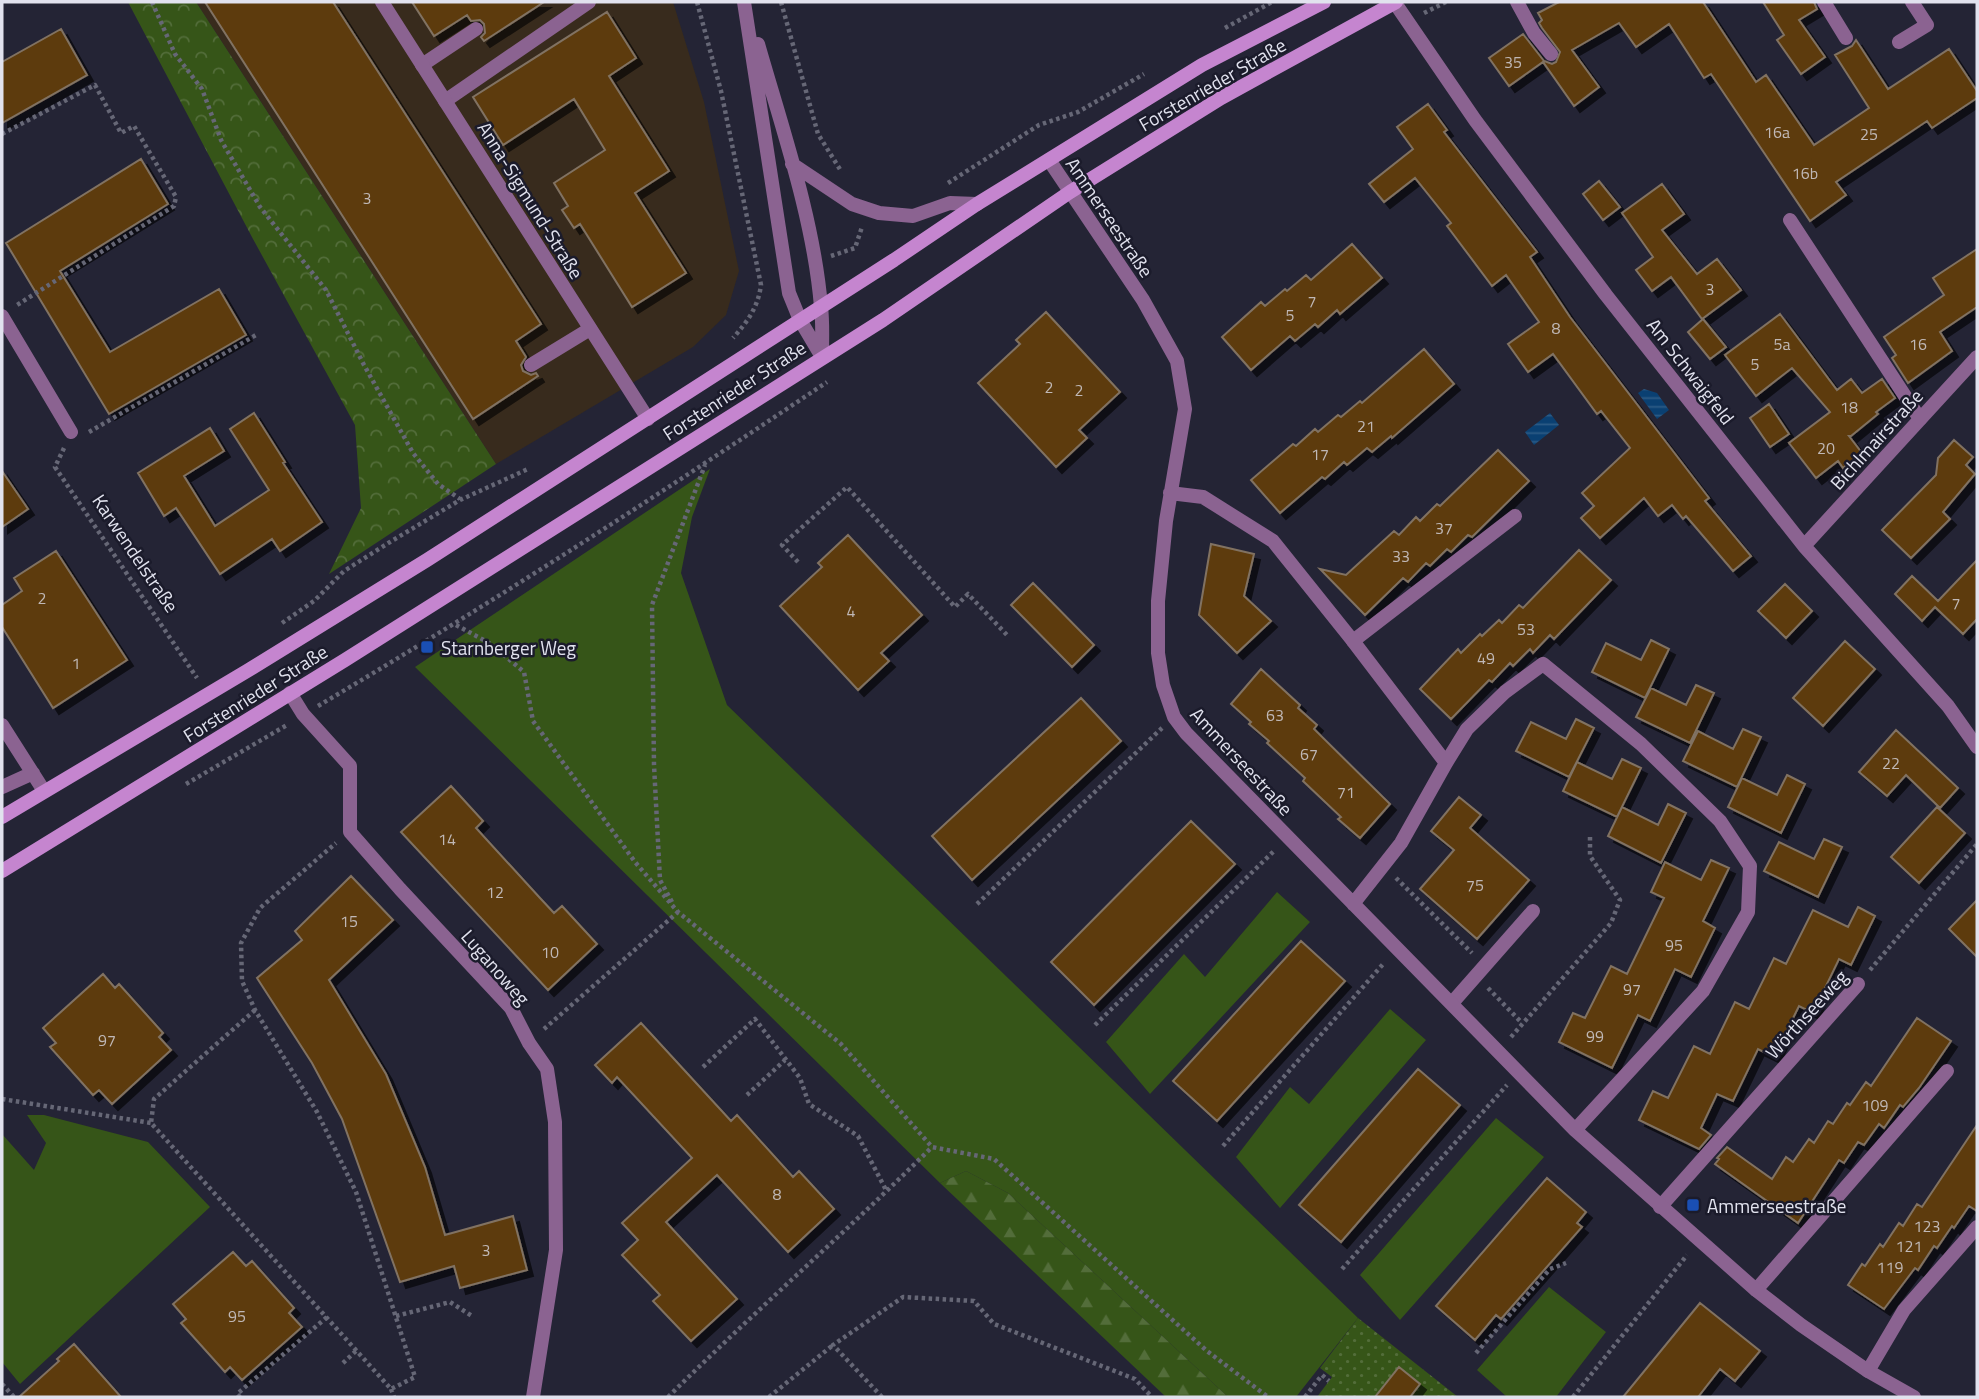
<svg xmlns="http://www.w3.org/2000/svg" width="1979" height="1399" viewBox="0 0 1979 1399" font-family="'Titillium Web',sans-serif">
<style>
.commercial{fill:#382b1d}
.grass{fill:#365518}
.forest{fill:url(#forest-firs)}
.park{fill:url(#park-crowns)}
.garden{fill:url(#garden-dots)}
.water{fill:url(#water-rules)}
.building{fill:#5d3b0c;stroke:#817262;stroke-width:2;filter:url(#shadow)}
.lines{fill:none;stroke-linecap:round;stroke-linejoin:round}
.path{stroke:#666776;stroke-width:4.5;stroke-dasharray:3.5 3.5;stroke-linecap:butt}
.service{stroke:#8b6391;stroke-width:14}
.minor{stroke:#8b6391;stroke-width:14}
.tertiary{stroke:#8b6391;stroke-width:14}
.secondary{stroke:#c585cf;stroke-width:14}
.transit-dot{fill:#1a4fb4;stroke:#1b1b2b;stroke-width:2.5}
.labels{text-anchor:middle;dominant-baseline:central;stroke-width:5;stroke-linejoin:round;paint-order:stroke}
.number-label{font-size:16px;fill:#c0b8b6}
.street-label{font-size:19px;fill:#e1e2ee;stroke:#1b1b2b}
.poi-label{font-size:19px;fill:#e1e2ee;stroke:#1b1b2b;text-anchor:start}
</style>
<defs>
<pattern id="forest-firs" width="22" height="20" patternUnits="userSpaceOnUse" patternTransform="scale(1.75)"><rect width="22" height="20" fill="#365518"/><path d="M5 1l3.5 6h-7zM16 11l3.5 6h-7z" fill="#536d3a"/></pattern>
<pattern id="park-crowns" width="20" height="18" patternUnits="userSpaceOnUse" patternTransform="scale(1.75)"><rect width="20" height="18" fill="#365518"/><path d="M2 6a3 3 0 1 1 6 0M12 15a3 3 0 1 1 6 0" fill="none" stroke="#536d3a"/></pattern>
<pattern id="garden-dots" width="8" height="8" patternUnits="userSpaceOnUse" patternTransform="scale(1.75)"><rect width="8" height="8" fill="#365518"/><path d="M2 2h.1M6 6h.1" fill="none" stroke="#536d3a" stroke-width="1.8" stroke-linecap="round"/></pattern>
<pattern id="water-rules" width="6" height="5" patternUnits="userSpaceOnUse" patternTransform="scale(1.75)"><rect width="6" height="5" fill="#0a4072"/><path d="M0 2.5h6" fill="none" stroke="#2d5b86"/></pattern>
<filter id="shadow"><feDropShadow dx="6" dy="6" stdDeviation="0" flood-color="#0009"/></filter>
</defs>
<rect width="100%" height="100%" fill="#242435"/>
<path class="commercial" d="M196,2H673L704,102L739,271L726,315L693,347L496,464Z"/>
<path class="grass" d="M710,469L692,517L681,573L727,705L1358,1318L1296,1397H1228L1008,1193L966,1171L940,1183L415,667Z
M1277,892L1310,922L1150,1094L1106,1042L1184,954L1205,977Z
M1390,1009L1426,1040L1280,1208L1236,1157L1290,1087L1309,1104Z
M27,1115H44L148,1142L210,1207L20,1384L2,1362V1134L34,1170L46,1143Z
M1496,1118L1544,1157L1400,1320L1360,1275Z
M1549,1287L1606,1332L1556,1397H1507L1477,1370Z"/>
<path class="forest" d="M966,1171L1008,1193L1228,1397H1166L940,1183Z"/>
<path class="park" d="M128,2H196L496,464L329,574L361,508L355,425L253,239Z"/>
<path class="garden" d="M1358,1318L1458,1397H1317L1332,1377L1320,1368Z"/>
<path class="water" d="M1644,389L1657,393L1669,410L1657,419L1638,393Z
M1550,413L1559,425L1534,445L1525,432Z"/>
<path class="building" d="M205,2H333L541,324L516,341L526,357L521,365L523,371L531,375L536,373L538,376L473,419Z
M412,2H544L484,41L481,37L485,33L484,24L480,20L471,21L467,15L434,36Z
M1559,2H1703L1756,82L1766,75L1814,145L1869,108L1835,55L1852,46L1856,40L1888,89L1949,49L1977,91V98L1932,128L1927,121L1836,182L1846,195L1810,221L1711,74L1704,78L1669,24L1636,47L1619,23L1572,50L1599,87L1574,106L1543,62L1509,86L1489,58L1523,34L1544,61L1552,64L1556,62L1560,52L1542,28L1539,23L1542,20L1538,13Z
M1763,2H1814L1817,9L1799,20L1825,57L1801,74L1777,40L1784,35Z
M607,12L636,58L609,76L669,171L635,193L686,273L632,307L580,224L574,228L562,210L568,206L554,183L605,150L574,99L503,145L473,97Z
M61,29L87,75L2,123V62Z
M1428,104L1447,130L1444,132L1537,252L1530,257L1570,317L1709,498L1705,501L1751,556L1733,571L1686,516L1683,519L1672,505L1658,516L1644,498L1600,538L1581,518L1594,506L1582,493L1630,448L1601,411L1597,414L1553,354L1528,372L1508,344L1539,322L1506,275L1492,286L1447,226L1451,223L1415,178L1384,202L1369,184L1413,149L1397,127Z
M141,159L168,204L60,271L110,352L219,289L246,335L109,414L6,243Z
M1599,181L1620,207L1603,220L1583,194Z
M1662,184L1684,214L1662,230L1697,274L1717,259L1741,290L1702,319L1671,277L1652,291L1636,270L1653,257L1622,213Z
M1352,244L1382,278L1340,314L1337,310L1318,327L1315,324L1295,341L1290,336L1251,370L1222,337L1261,302L1265,306L1285,289L1287,291L1306,275L1311,280Z
M1977,249V307L1940,332L1952,351L1908,383L1892,358L1896,355L1884,337L1944,295L1933,278Z
M1046,312L1120,392L1079,430L1087,438L1056,467L978,383L1020,344L1016,340Z
M1780,314L1837,390L1851,379L1862,393L1882,379L1895,398L1876,412L1878,414L1851,436H1849L1862,453L1843,468L1838,461L1816,478L1789,443L1830,412L1792,368L1756,396L1725,355Z
M1703,319L1726,347L1710,359L1688,332Z
M1424,349L1454,384L1392,438L1391,436L1372,452L1367,448L1347,465L1344,462L1325,479L1322,477L1280,513L1251,480L1293,444L1296,446L1315,429L1318,432L1338,415L1341,417L1360,401L1362,403Z
M1769,404L1789,434L1770,447L1750,418Z
M254,413L285,462L283,463L322,522L280,551L272,539L220,574L176,508L164,516L138,473L210,428L224,451L184,476L215,526L269,490L230,429Z
M1954,440L1973,457L1966,465L1975,474L1943,512L1950,519L1911,558L1882,530L1936,475L1938,458Z
M1498,450L1529,481L1472,537L1468,535L1451,552L1447,549L1430,566L1426,563L1408,582L1403,578L1365,615L1320,569L1346,575L1394,531L1399,535L1416,517L1420,521L1437,504L1440,506Z
M2,471L28,509L2,527Z
M848,535L922,615L881,653L889,661L858,690L780,606L822,567L818,563Z
M1211,544L1254,554L1244,596L1271,621L1237,653L1199,615Z
M1579,550L1611,580L1554,639L1550,635L1533,653L1530,649L1513,666L1510,663L1492,682L1489,680L1451,719L1420,689L1458,649L1461,653L1480,634L1482,636L1499,620L1502,623L1519,605L1523,608Z
M56,551L127,660L53,708L2,627V605L22,591L14,578Z
M1977,560V619L1963,634L1935,607L1922,621L1895,594L1912,576L1938,601Z
M1033,583L1094,645L1072,667L1011,605Z
M1785,584L1812,611L1786,638L1758,611Z
M1651,640L1669,649L1645,698L1592,672L1606,643L1641,660Z
M1845,641L1875,669L1823,726L1793,698Z
M1261,669L1300,705L1298,708L1317,725L1314,729L1390,804L1360,838L1338,819L1341,817L1303,781L1305,778L1267,743L1269,741L1249,724L1251,722L1231,704Z
M1696,685L1714,693L1690,743L1636,717L1651,688L1686,705Z
M1081,698L1121,741L972,880L932,836Z
M1576,719L1594,728L1569,777L1516,751L1531,722L1566,739Z
M1743,729L1761,737L1737,787L1683,761L1698,731L1733,749Z
M1896,730L1958,788L1940,808L1906,775L1887,796L1859,772Z
M1622,759L1641,768L1617,817L1563,791L1577,762L1612,779Z
M1787,775L1805,784L1781,833L1728,807L1742,778L1777,795Z
M451,786L483,821L476,828L540,898L554,913L562,906L597,944L548,990L401,832Z
M1459,797L1481,815L1470,828L1529,880L1477,939L1420,889L1454,850L1431,831Z
M1668,804L1686,813L1661,863L1608,836L1622,807L1658,825Z
M1937,807L1965,833L1919,883L1891,857Z
M1191,821L1235,864L1094,1005L1051,962Z
M1824,839L1842,847L1818,897L1764,871L1779,842L1814,859Z
M1711,860L1729,868L1703,921L1715,928L1691,977L1675,969L1650,1021L1638,1015L1612,1068L1559,1042L1573,1013L1585,1018L1611,966L1627,974L1664,898L1651,892L1665,862L1701,880Z
M351,876L393,920L329,980L386,1074L425,1167L445,1235L513,1216L527,1270L460,1288L454,1266L400,1282L342,1119L312,1063L257,978L302,940L295,931Z
M1977,900V957L1949,929Z
M1858,907L1875,916L1851,965L1839,959L1813,1013L1799,1006L1774,1057L1758,1049L1733,1101L1717,1094L1701,1128L1711,1135L1699,1149L1639,1120L1653,1091L1668,1098L1694,1046L1710,1054L1735,1002L1749,1009L1774,958L1786,964L1813,910L1848,927Z
M1301,941L1345,981L1217,1121L1173,1081Z
M103,974L115,988L119,984L163,1033L159,1037L171,1050L112,1104L99,1090L93,1095L50,1047L56,1043L43,1028Z
M1917,1018L1951,1041L1919,1088L1903,1107L1900,1105L1884,1128L1879,1124L1864,1145L1858,1142L1844,1163L1839,1160L1798,1223L1715,1164L1719,1159L1717,1158L1727,1147L1772,1179L1786,1157L1793,1162L1809,1139L1814,1143L1828,1121L1833,1124L1847,1103L1850,1105L1866,1082L1871,1086Z
M641,1023L731,1121L737,1115L793,1177L799,1171L834,1209L788,1252L717,1175L666,1222L737,1299L691,1341L653,1301L660,1295L622,1255L638,1240L622,1223L692,1158L617,1077L612,1083L595,1065Z
M1418,1069L1460,1105L1341,1242L1299,1205Z
M1977,1125V1211L1969,1206L1954,1228L1952,1226L1937,1248L1934,1246L1918,1270L1915,1268L1884,1309L1848,1285L1862,1264L1865,1266L1880,1244L1883,1247L1899,1223L1903,1226L1917,1204L1922,1207Z
M1547,1178L1586,1212L1577,1223L1582,1227L1501,1319L1496,1315L1475,1340L1436,1306Z
M233,1252L246,1266L252,1261L294,1308L289,1313L302,1327L242,1380L230,1367L225,1372L181,1323L186,1319L173,1304Z
M1700,1303L1760,1351L1735,1381L1720,1369L1698,1397H1623Z
M74,1344L121,1397H19L59,1361L57,1359Z
M1399,1367L1420,1384L1410,1397H1375Z"/>
<g class="lines">
<path class="path" d="M152,2L175,54L202,89L221,140L260,207L326,290L364,365L413,453L438,484L460,499
M697,2L721,91L761,285C758,307 748,321 733,338
M781,2L818,134L841,171
M1424,13L1446,2
M1225,28L1272,2
M2,134L95,85L121,133L134,126L176,197L174,206L17,305
M948,183L1039,125L1078,112L1144,74
M831,256L855,248L862,227
M89,432L256,335
M64,448L55,467L197,678
M798,562L782,545L847,487L955,607L968,594L1007,635
M282,623L314,601L344,571L390,542L460,500L528,469
M456,625L491,644L524,672L533,721L635,862L678,912L841,1044L932,1147L994,1159L1207,1351L1268,1397
M318,706C492,603 660,494 827,382
M186,784L287,725
M1396,878L1472,953
M672,902L660,880L654,765L652,605L705,465
M977,904L1162,728
M1870,970L1977,844
M1488,988L1522,1023
M255,1010L154,1099L151,1123L391,1389L415,1377L356,1192L317,1112L255,1010L242,981L241,943L260,908L336,843
M1095,1025L1275,850
M544,1029L678,912
M1511,1037L1611,923L1620,900L1590,856V835
M703,1067L755,1019L800,1078L809,1104L858,1136L887,1192
M747,1095L785,1060
M2,1099L151,1123
M1223,1146L1384,963
M1342,1269L1507,1085
M396,1316L450,1302L472,1316
M1476,1353L1550,1269L1566,1263
M343,1363L357,1350
M2,1384L14,1397
M391,1389L394,1397
M240,1397L237,1394L327,1317
M668,1397C754,1312 846,1232 932,1147
M769,1397L833,1345
M882,1397L833,1345L903,1297L974,1301L994,1324L1135,1379L1152,1397
M1305,1397L1322,1375L1329,1381
M1573,1397L1687,1255"/>
<path class="service" d="M1517,2L1534,33L1551,54
M1824,2L1846,38
M1899,42L1927,25L1912,2
M422,65L476,29
M445,101L589,2
M1790,220L1920,419
M531,365L590,329
M1353,641L1515,516
M1452,1003L1533,911
M1660,1207L1858,984
M1756,1290L1947,1071
M1868,1371L1904,1310L1977,1227"/>
<path class="minor" d="M382,2L648,419
M1395,3L1475,120L1606,295L1804,546L1948,706L1977,747
M1049,160L1143,300L1177,361L1185,409L1166,521L1158,601V653L1163,685L1174,717L1186,733L1575,1130L1756,1290L1801,1325L1868,1371L1914,1397
M2,316L71,432
M1170,493L1203,497L1273,541L1353,641L1446,763L1401,843L1353,904
M1804,546L1977,357
M290,693L303,714L350,766V832L400,889L511,1008L529,1043L547,1069L555,1122L556,1250L533,1397
M2,725L44,791
M1446,763L1467,729L1505,692L1543,664L1641,744L1720,821L1750,866L1748,912L1703,991L1575,1130
M2,787L33,773"/>
<path class="tertiary" d="M744,2L789,293L800,320L822,357
M758,44C782,128 814,220 821,307C823,323 822,339 822,355
M792,164L852,204L879,213L913,216L950,203L977,204"/>
<path class="secondary" d="M2,817L247,671L427,560L894,260L977,204L1202,65L1324,2
M2,871L345,660L883,320L1070,192L1221,98L1396,2"/>
</g>
<g class="transit-dot">
<rect x="420" y="640" width="14" height="14" rx="3.5"/>
<rect x="1686" y="1198" width="14" height="14" rx="3.5"/>
</g>
<g class="labels">
<g class="number-label">
<text x="1513" y="62">35</text>
<text x="1777" y="132">16a</text>
<text x="1869" y="134">25</text>
<text x="1805" y="173">16b</text>
<text x="367" y="198">3</text>
<text x="1710" y="289">3</text>
<text x="1312" y="301">7</text>
<text x="1290" y="315">5</text>
<text x="1556" y="328">8</text>
<text x="1782" y="344">5a</text>
<text x="1918" y="344">16</text>
<text x="1755" y="364">5</text>
<text x="1049" y="387">2</text>
<text x="1079" y="390">2</text>
<text x="1849" y="407">18</text>
<text x="1366" y="426">21</text>
<text x="1826" y="448">20</text>
<text x="1320" y="454">17</text>
<text x="1444" y="528">37</text>
<text x="1401" y="556">33</text>
<text x="42" y="598">2</text>
<text x="1956" y="603">7</text>
<text x="851" y="611">4</text>
<text x="1526" y="629">53</text>
<text x="1486" y="658">49</text>
<text x="76" y="663">1</text>
<text x="1275" y="715">63</text>
<text x="1309" y="754">67</text>
<text x="1891" y="763">22</text>
<text x="1346" y="792">71</text>
<text x="447" y="839">14</text>
<text x="1475" y="885">75</text>
<text x="495" y="892">12</text>
<text x="349" y="921">15</text>
<text x="1674" y="945">95</text>
<text x="550" y="952">10</text>
<text x="1632" y="989">97</text>
<text x="1595" y="1036">99</text>
<text x="107" y="1040">97</text>
<text x="1875" y="1105">109</text>
<text x="777" y="1194">8</text>
<text x="1927" y="1226">123</text>
<text x="1909" y="1246">121</text>
<text x="486" y="1250">3</text>
<text x="1890" y="1267">119</text>
<text x="237" y="1316">95</text>
</g>
<g class="street-label">
<text transform="translate(1212 84) rotate(-30)">Forstenrieder Straße</text>
<text transform="translate(531 200) rotate(58)">Anna-Sigmund-Straße</text>
<text transform="translate(1110 217) rotate(56)">Ammerseestraße</text>
<text transform="translate(1691 371) rotate(52)">Am Schwaigfeld</text>
<text transform="translate(734 390) rotate(-33)">Forstenrieder Straße</text>
<text transform="translate(1876 439) rotate(-48)">Bichlmairstraße</text>
<text transform="translate(136 553) rotate(56)">Karwendelstraße</text>
<text transform="translate(255 693) rotate(-32)">Forstenrieder Straße</text>
<text transform="translate(1242 761) rotate(47)">Ammerseestraße</text>
<text transform="translate(496 967) rotate(49)">Luganoweg</text>
<text transform="translate(1806 1014) rotate(-48)">Wörthseeweg</text>
</g>
<g class="poi-label">
<text x="441" y="647">Starnberger Weg</text>
<text x="1707" y="1205">Ammerseestraße</text>
</g>
</g>
<rect width="1979" height="1399" fill="none" stroke="#e1e2ee" stroke-width="7"/>
</svg>
